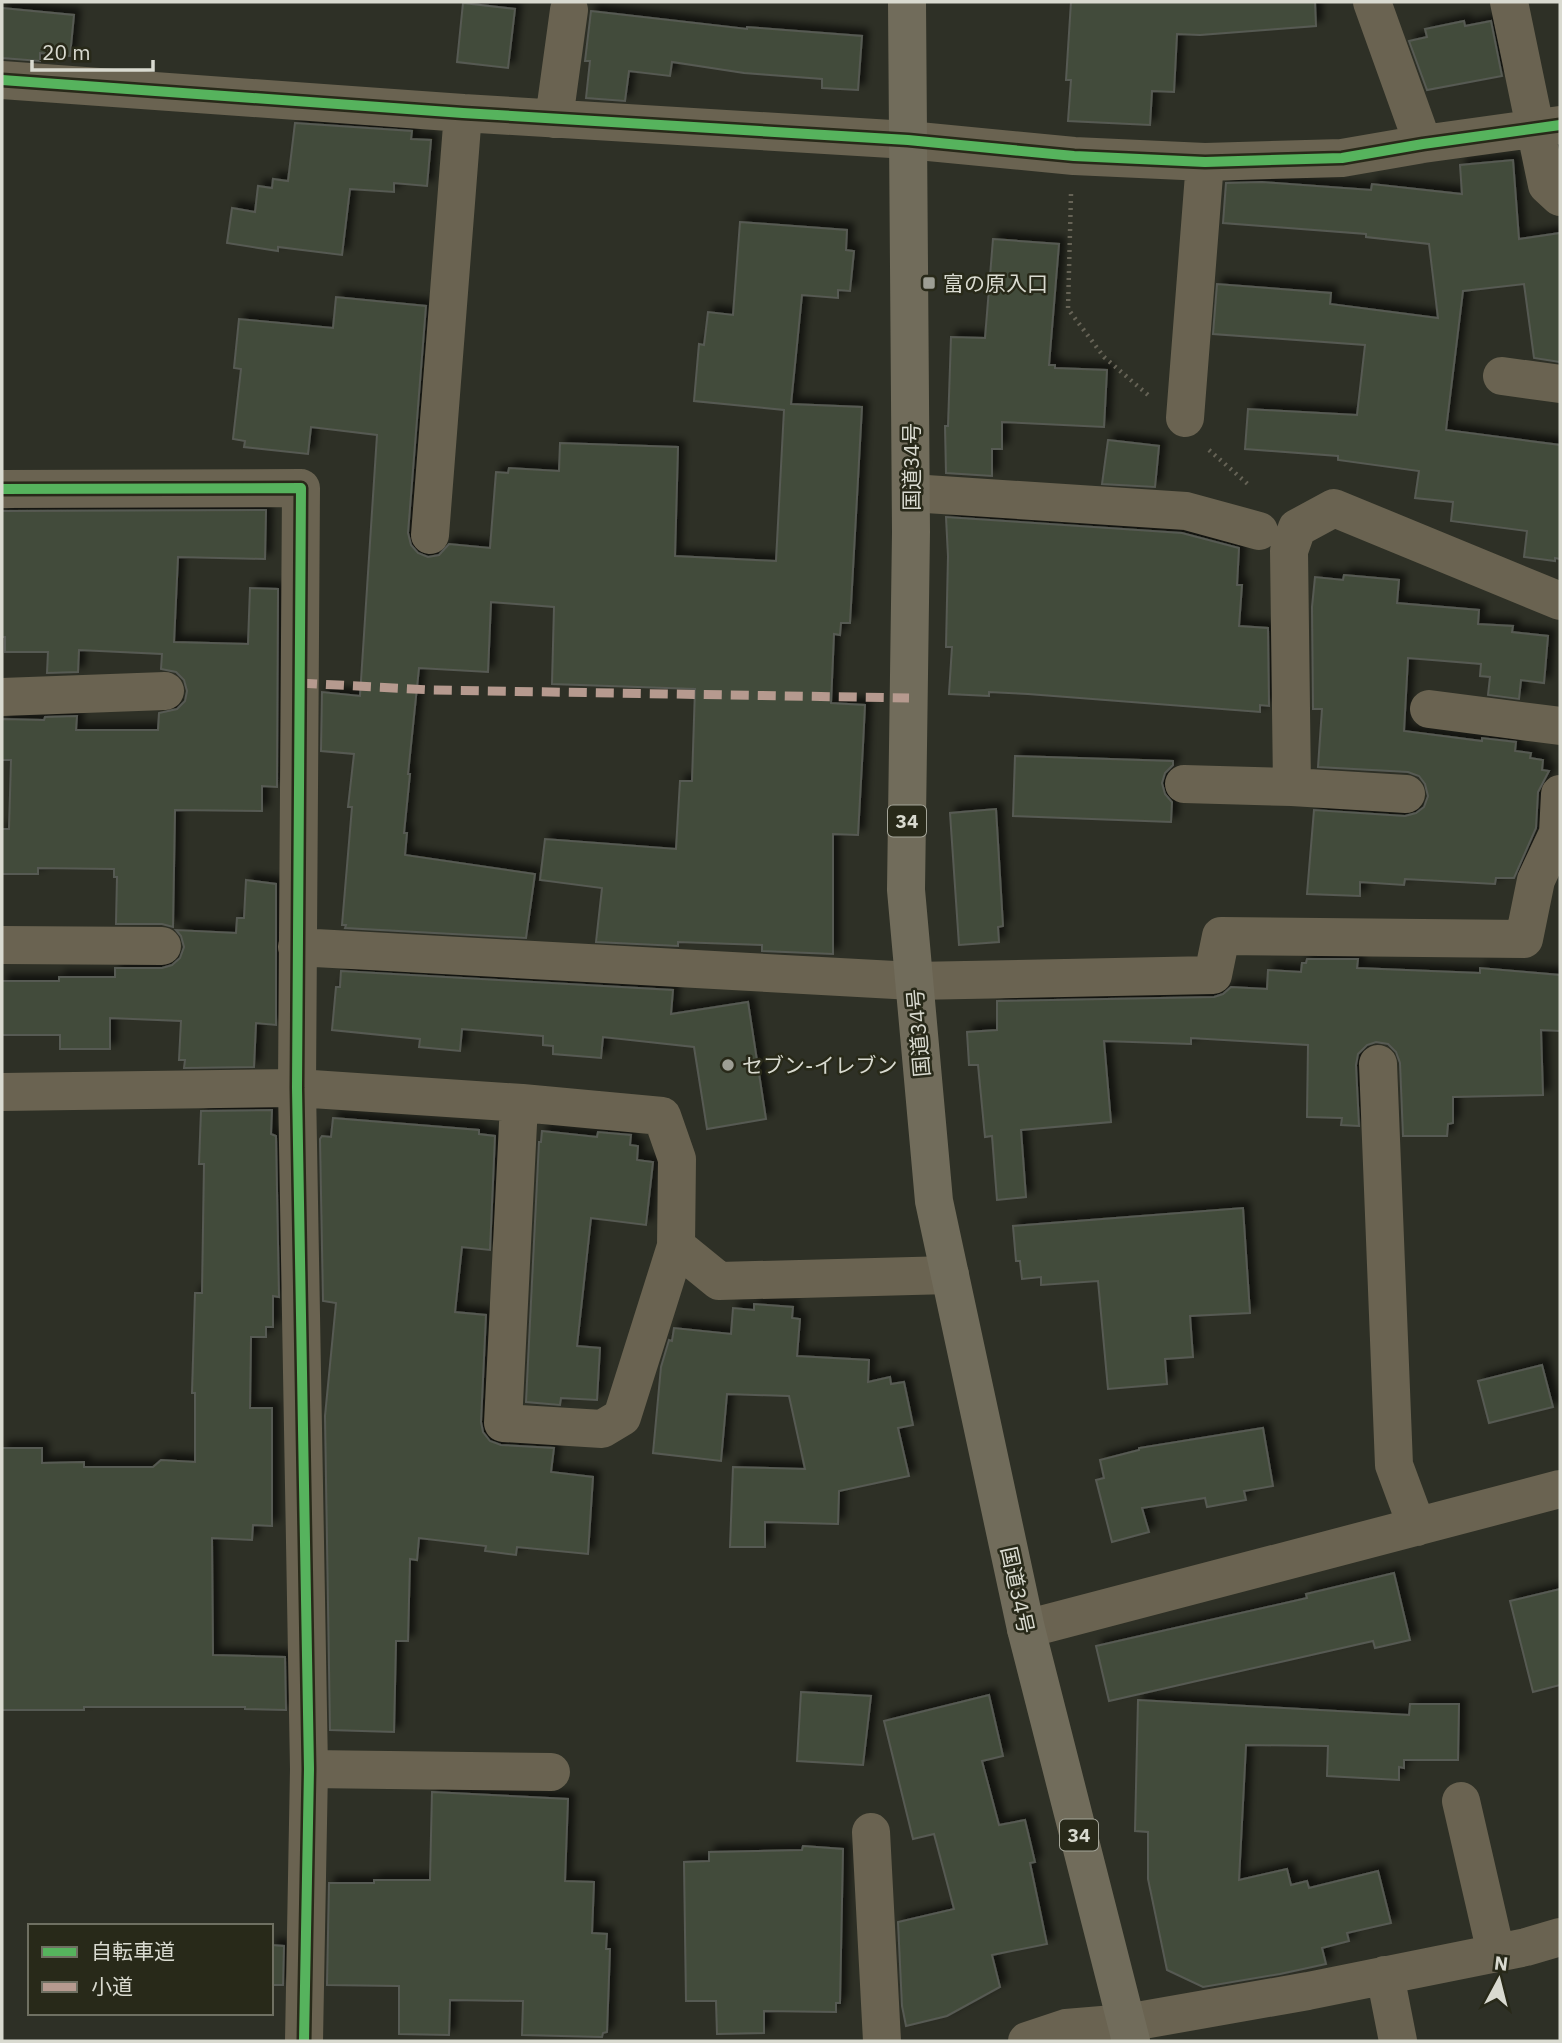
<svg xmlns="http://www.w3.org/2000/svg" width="1562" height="2043" viewBox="0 0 1562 2043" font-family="'IBM Plex Sans','Noto Sans JP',sans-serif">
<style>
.building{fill:#434c3a;stroke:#575a53;stroke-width:2;filter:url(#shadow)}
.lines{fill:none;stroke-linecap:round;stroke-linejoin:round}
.path{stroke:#666356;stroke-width:4.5;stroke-dasharray:2 5;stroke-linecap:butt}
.minor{stroke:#6a6351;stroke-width:38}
.highway{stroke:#716c5b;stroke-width:38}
.quiet{stroke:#b69a8f;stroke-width:9;stroke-dasharray:18 9;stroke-linecap:butt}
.cycleway-casing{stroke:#282919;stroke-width:15}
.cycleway{stroke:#56b35d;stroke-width:10}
.poi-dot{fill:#9d9e94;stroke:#282919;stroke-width:2.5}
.labels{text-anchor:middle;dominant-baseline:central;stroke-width:5;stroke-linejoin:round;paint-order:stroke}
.shield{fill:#282919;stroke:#a4a599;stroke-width:2}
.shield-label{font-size:19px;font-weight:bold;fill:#d9dad0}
.poi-label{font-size:21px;fill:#d9dad0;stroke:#282919;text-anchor:start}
.street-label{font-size:21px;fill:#d9dad0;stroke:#282919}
</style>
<defs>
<filter id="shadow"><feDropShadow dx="6" dy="-6" stdDeviation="3.5" flood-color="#0009"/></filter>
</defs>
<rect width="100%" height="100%" fill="#2e3026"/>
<path class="building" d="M1071,2H1315L1316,26L1200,35L1177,34L1174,92L1152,91L1150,125L1068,121L1071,80H1066Z
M463,3L515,9L508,68L457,62Z
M2,8L74,15L70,56L40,53V61L2,58Z
M591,11L747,29V27L862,36L858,90L822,88V79L744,73L672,62L670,76L629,71L625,101L586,98L590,61H585Z
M1464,21L1465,26L1491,21L1502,76L1427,90L1409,41L1427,37L1425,29Z
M295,123L412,131L411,139L431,140L427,186L394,183V192L350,189L342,255L278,247V251L227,243L232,208L255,212L258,186L272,188L273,179L288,181Z
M1513,160L1519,239L1560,233V362L1534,358L1524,284L1463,291L1446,430L1560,445V559L1555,558V561L1524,557L1527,531L1451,521L1453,502L1415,498L1419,471L1338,460V456L1245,449L1248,409L1357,415L1365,345L1213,334L1217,284L1331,293L1330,304L1438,318L1429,244L1366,237V234L1223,223L1226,183L1262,182L1371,190L1372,184L1462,194L1460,165Z
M740,222L847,230L846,250L854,251L850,291L838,290V298L802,295L791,404L862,407L850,623H841L840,635L834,634L831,703L865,705L863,745L858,835L833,834V954L762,951V945L678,942V946L596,942L602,888L540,880L545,839L676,849L680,781H692L695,689L552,684L554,607L491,602L488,672L419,668L408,774H410L404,833H407L405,855L535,874L526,938L345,928L346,925H342L352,807H348L354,754L321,751L322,692L360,696L377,435L311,427L308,454L244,447L245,441L233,439L241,369L234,368L239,319L333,328L336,297L426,306L408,533L411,545L418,553L428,557L439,555L449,544L490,548L496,472L508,473L509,468L559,471L560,443L678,447L675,556L776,561L784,410L694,401L699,344L704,345L708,312L733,315Z
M993,239L1059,244L1049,365H1055V368L1107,370L1104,427L1002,422V449H992V476L946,473L945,426H948L951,337L985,338Z
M1108,440L1159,446L1155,487L1102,484Z
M266,510L265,559L178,557L174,642L248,644L250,588L278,589L277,787L262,786V811L175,810L173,927L162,924H116L117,877H114V869L38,868V874H2V829H9L11,760H2V719L44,720L45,717L77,716L76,730H158L159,713L177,709L185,701L187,691L184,680L176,672L161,669L162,654L79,650L78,672L47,673L48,652H5V637H2V511Z
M946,517L1182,533L1239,548L1237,585H1242L1239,626L1268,628L1269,706L1260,705V712L1028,694L989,692V696L949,694L952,647H946L948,556Z
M1344,575L1399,580L1397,603L1479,610L1478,624L1513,626L1512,632L1548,636L1544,683L1521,680L1519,699L1488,695L1490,677L1480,676L1481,664L1408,658L1404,731L1482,741V738L1516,742L1515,751L1531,753L1530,758L1543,760L1542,770L1549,771L1538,792L1536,828L1514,878H1496L1495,884L1405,879L1404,885L1360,882V896L1307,894L1314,810L1405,816L1416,813L1424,807L1428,796L1425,784L1419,776L1408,772L1318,767L1322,709H1313L1312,607L1315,577L1343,580Z
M1015,756L1173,761V765L1165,773L1162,783L1165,794L1172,802L1171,822L1013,816Z
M996,809L1003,926L998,927L999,942L959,945L950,813Z
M246,880L276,884V1025L256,1023L254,1067L184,1068L185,1060H179L181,1021L110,1018V1049H60V1035H2V981H59V977H115V968H162L172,965L180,958L184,947L181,936L176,930L236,933L237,918H244Z
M1307,959H1358L1357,968L1480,973V968L1560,975V1031L1541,1030L1543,1095L1453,1097V1123L1448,1124L1447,1136H1403L1400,1063L1396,1052L1388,1044L1376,1042L1367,1045L1358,1054L1356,1065L1359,1126L1341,1125L1342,1118L1307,1117L1308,1045L1191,1038V1044L1104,1041L1111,1122L1021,1130L1026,1197L997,1200L992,1136L985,1137L978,1065H969L967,1032L997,1030V1001L1214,997L1223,994L1231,987L1267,989L1268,970L1301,972L1302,963H1306Z
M341,971L673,990L671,1014L748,1002L766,1119L707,1129L694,1047L603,1037L601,1058L553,1054V1046L543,1045V1036L462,1029L460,1051L419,1047L420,1039L332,1030L336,987H340Z
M272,1110L271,1134L276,1136L279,1297L273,1296V1327H266V1337H251L250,1408H272V1526L253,1525L252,1540L212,1538L213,1655L285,1657L286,1710L245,1709V1707H84V1710H2V1448H42V1463L84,1462V1467H153L161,1460L195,1462V1393H192L195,1293H202L204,1164H199L201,1111Z
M333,1118L479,1130V1134L495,1136L490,1250L462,1247L455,1312L486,1315L481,1422L483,1432L490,1441L501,1445L554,1448L551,1472L593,1477L588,1554L517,1547L516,1555L485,1551L486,1546L419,1538L417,1560L410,1559L408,1641H396L394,1732L330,1730L325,1416L336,1303L323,1301L320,1139L322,1136L331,1137Z
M542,1131L597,1137L598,1132L631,1135L630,1145L638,1146L637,1160L653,1162L646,1225L591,1218L577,1346L600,1348L597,1400L561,1398L560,1405L526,1402L539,1142H541Z
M1243,1208L1250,1313L1190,1316L1193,1357L1165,1359L1167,1384L1108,1389L1098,1281L1041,1285V1277L1022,1279L1020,1261H1016L1013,1226Z
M754,1304L793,1307L792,1318L800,1319L797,1356L869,1360L868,1382L890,1377L891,1384L904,1382L913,1425L898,1428L909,1476L839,1491L838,1524L765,1522V1547H730L733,1467L805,1469L789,1396L727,1394L721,1461L653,1453L661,1367L669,1340L672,1341L674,1328L731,1334L733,1308L754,1310Z
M1542,1365L1553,1407L1489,1423L1478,1381Z
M1263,1428L1273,1486L1244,1491L1246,1500L1207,1507L1205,1498L1142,1508L1149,1532L1112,1542L1096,1480L1104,1478L1100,1460L1139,1450V1448Z
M1394,1573L1410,1640L1375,1648L1373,1641L1109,1701L1096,1646L1307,1598L1306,1594Z
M1560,1589V1685L1533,1692L1510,1601Z
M801,1692L871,1696L863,1765L797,1761Z
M989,1695L1003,1756L982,1761L999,1825L1025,1820L1035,1862L1030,1863L1047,1944L992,1955L1000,1987L947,2016L906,2026L902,2006L898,1922L954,1909L934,1834L913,1839L884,1721Z
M1138,1700L1409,1715L1410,1704H1459L1458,1760H1404V1768L1399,1767V1780L1327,1776L1328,1746L1246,1745L1239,1880L1287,1869L1291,1885L1307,1881L1309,1888L1378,1871L1391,1923L1347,1933L1349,1941L1322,1948L1326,1964L1280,1974L1203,1987L1167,1970L1148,1879V1832L1135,1831Z
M432,1792L568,1799L565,1881L594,1882L592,1933L607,1934L606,1949H610L607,2032L603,2033L602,2037L522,2035L523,2001L450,2000L449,2035L399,2034V1986L327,1985L329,1883H374V1880H430Z
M803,1846L843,1849L840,2003H836V2012L764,2011V2033L717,2034L716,2001H686L684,1862L709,1861V1852L802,1850Z
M271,1945L284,1946L283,1985H271Z"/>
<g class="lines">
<path class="path" d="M1071,194L1068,309L1104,357L1148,395
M1209,450L1250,486"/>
<path class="minor" d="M1372,2L1423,144
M1509,2L1547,185L1560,197
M2,80L463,113L908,140L1074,156L1205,162L1342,158L1423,144L1560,125
M554,119L569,10
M1502,376L1560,384
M1185,418L1205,162
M2,489L301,488L297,1088L309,1769L304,2041
M911,493L1186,511L1259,531
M430,535L463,113
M2,697L165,691
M1429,709L1560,726
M1184,784L1292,787L1289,551L1297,528L1334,508L1560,601
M1292,787L1406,794
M2,945L162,946
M297,947L913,981L1213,975L1221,936L1524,939L1536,880L1558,833L1560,794
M1378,1064L1394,1465L1417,1527
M2,1092L297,1088L522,1103L662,1116L677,1159L676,1246L719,1281L950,1275
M519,1104L503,1423L602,1429L622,1417L676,1246
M1026,1629L1560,1489
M309,1769L551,1772
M1461,1801L1496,1953
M871,1832L882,2041
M1385,1975L1398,2041
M1027,2041L1066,2028L1126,2023L1308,1991L1526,1947L1560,1937"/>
<path class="highway" d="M907,2L911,532L906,890L934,1201L1026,1629L1131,2041"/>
<path class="quiet" d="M299,683L432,690L909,698"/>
<g class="cycleway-casing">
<path id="cycleway" d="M2,80L463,113L908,140L1074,156L1205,162L1342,158L1423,144L1560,125
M2,489L301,488L297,1088L309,1769L304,2041"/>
</g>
<use href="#cycleway" class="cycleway"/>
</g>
<g class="poi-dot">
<rect x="922" y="276" width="14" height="14" rx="3.5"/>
<circle cx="728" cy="1065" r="7"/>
</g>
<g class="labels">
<g class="shield">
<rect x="888" y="805.5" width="38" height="31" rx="5"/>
<rect x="1060" y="1819.5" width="38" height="31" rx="5"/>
</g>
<g class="shield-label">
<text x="907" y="821">34</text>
<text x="1079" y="1835">34</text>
</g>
<g class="poi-label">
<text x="943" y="283">富の原入口</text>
<text x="742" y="1065">セブン-イレブン</text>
</g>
<g class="street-label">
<text transform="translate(911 467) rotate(-90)">国道34号</text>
<text transform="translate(918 1033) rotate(-95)">国道34号</text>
<text transform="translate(1018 1590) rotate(78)">国道34号</text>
</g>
</g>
<rect width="1562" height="2043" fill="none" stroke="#d9dad0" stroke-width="7"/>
<rect x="28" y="1924" width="245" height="91" fill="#282919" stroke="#6f7062" stroke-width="2"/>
<rect x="42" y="1947" width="35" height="10" fill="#56b35d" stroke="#6f7062" stroke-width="2"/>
<text x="91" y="1959" font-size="21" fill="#d9dad0">自転車道</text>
<rect x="42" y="1982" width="35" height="10" fill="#b69a8f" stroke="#6f7062" stroke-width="2"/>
<text x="91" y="1994" font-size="21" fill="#d9dad0">小道</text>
<g transform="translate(1499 1980) rotate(7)" stroke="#282919" stroke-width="5" paint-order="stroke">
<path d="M0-5L12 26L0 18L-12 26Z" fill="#d9dad0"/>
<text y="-10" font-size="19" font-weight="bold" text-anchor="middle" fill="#d9dad0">N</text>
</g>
<path d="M32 60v10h121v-10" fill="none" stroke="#d9dad0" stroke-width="3.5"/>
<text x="42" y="60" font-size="21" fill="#d9dad0" stroke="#282919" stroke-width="5" paint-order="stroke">20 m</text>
</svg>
